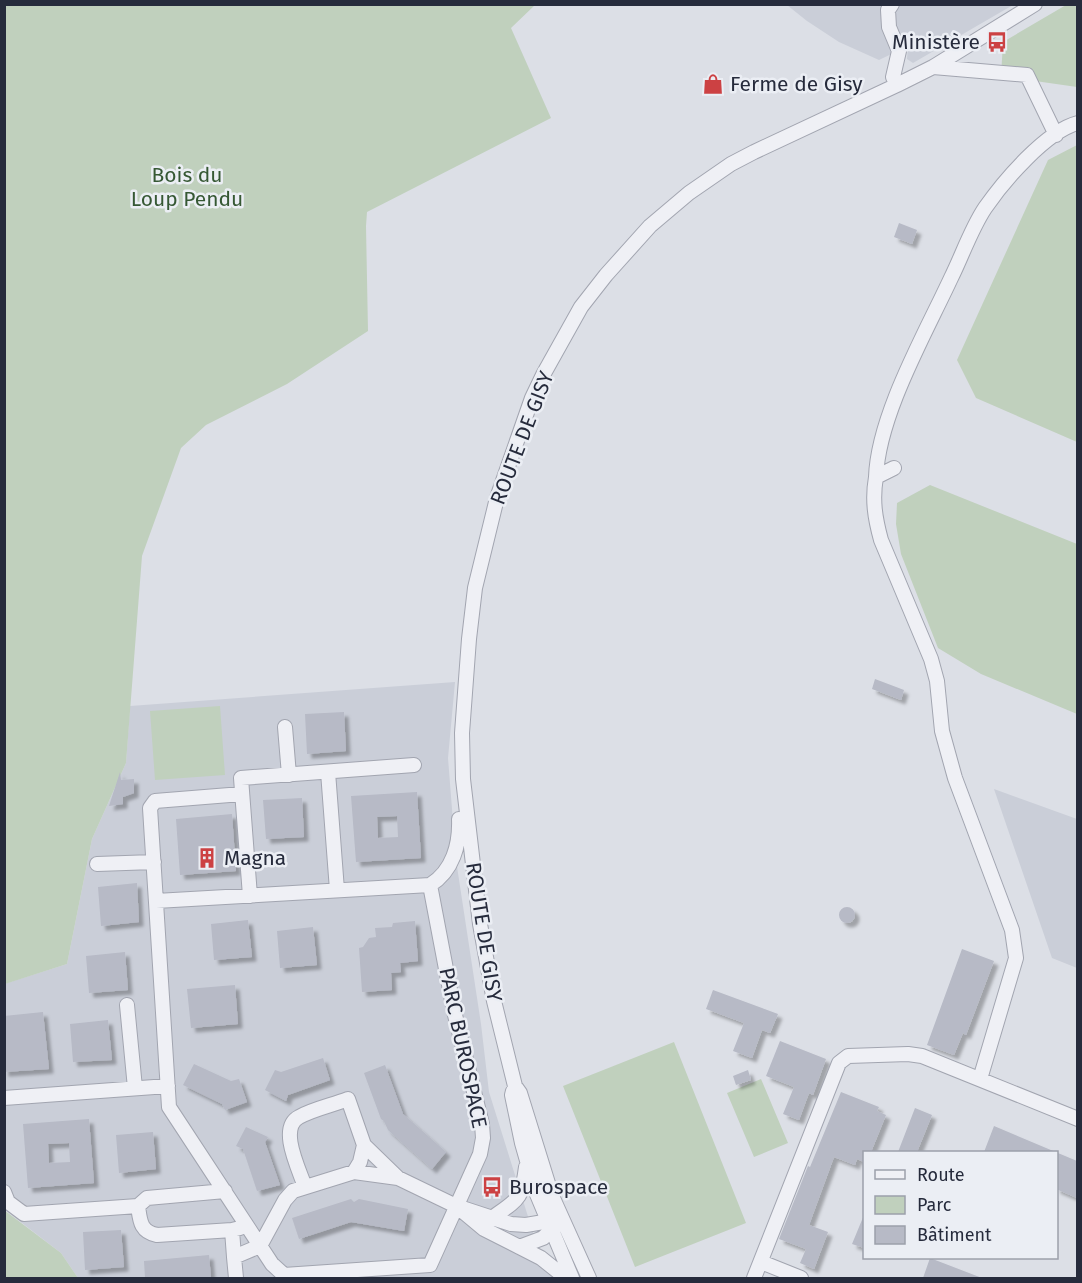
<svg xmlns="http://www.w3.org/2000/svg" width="1082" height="1283" viewBox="0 0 1082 1283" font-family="'Fira Sans',sans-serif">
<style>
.built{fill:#caced8}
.green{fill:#c0d0bd}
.building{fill:#b7bac6;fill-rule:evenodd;filter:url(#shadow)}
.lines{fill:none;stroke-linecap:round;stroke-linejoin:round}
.minor-casing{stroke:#a2a5b0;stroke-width:16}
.minor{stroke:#eff0f5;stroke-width:14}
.labels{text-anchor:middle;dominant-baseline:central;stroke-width:5;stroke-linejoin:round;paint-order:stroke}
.poi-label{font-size:21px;fill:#262b3c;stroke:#ebeef4;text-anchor:start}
.park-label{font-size:21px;fill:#365834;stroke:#ebeef4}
.street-label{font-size:21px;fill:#262b3c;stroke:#ebeef4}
</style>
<defs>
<filter id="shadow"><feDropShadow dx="4.5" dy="4.5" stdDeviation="1.5" flood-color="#0004"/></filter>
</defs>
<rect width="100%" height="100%" fill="#dcdfe6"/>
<path class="built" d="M787,5H1013L913,63L907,59L908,46L879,60L839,42L807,21Z
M455,682L448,758L456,860L481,1024L489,1092L541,1258L554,1278H78L61,1253L5,1210L4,984L67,964L92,839L126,763L130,706Z
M994,789L1077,819V968L1052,958Z"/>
<path class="green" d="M5,5H535L511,28L551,118L367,212L366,226L368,331L287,384L206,425L181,448L142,556L126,763L92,839L67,964L5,984Z
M1066,5H1077V87L1001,76L1003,42Z
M1077,145V442L976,398L957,360L1048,160Z
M930,485L1077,544V714L981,674L938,648L901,554L896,524L897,503Z
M220,706L225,775L155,780L150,711Z
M674,1042L746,1223L635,1267L563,1086Z
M761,1079L788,1143L754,1157L727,1093Z
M4,1210L61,1253L78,1278H5Z"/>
<path class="building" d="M899,223L917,230L912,244L894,237Z
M875,679L904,690L901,700L872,689Z
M344,712L346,751L307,754L305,714Z
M120,772L121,780L134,779V793L123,797V804L109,806Z
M417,792L421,858L356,862L351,796ZM397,816L398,837L378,838L377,817Z
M302,798L304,837L266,839L263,800Z
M232,814L236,871L180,875L176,819Z
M137,883L139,922L101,926L98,887Z
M839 915a8 8 0 1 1 16 0a8 8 0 1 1-16 0Z
M248,920L252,957L214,960L211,924Z
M415,921L418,961L400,963L401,972L391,973L392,990L362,992L359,948L363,947L369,938L376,937L375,928L392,927L393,923Z
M313,927L317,965L280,968L277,931Z
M962,949L994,961L966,1035L963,1033L954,1055L927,1045Z
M125,952L128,990L89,993L86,956Z
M235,985L238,1024L191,1028L187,989Z
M713,990L778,1014L770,1033L762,1030L752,1058L733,1051L744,1023L706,1009Z
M43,1012L49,1069L4,1072V1016Z
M108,1020L112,1060L73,1062L70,1024Z
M780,1041L826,1059L813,1095L809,1093L799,1120L783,1114L794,1087L766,1076Z
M323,1058L330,1080L288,1095L286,1101L265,1090L275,1070L281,1072Z
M194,1064L231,1081L239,1079L247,1102L225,1110L222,1104L183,1085Z
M385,1065L403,1114L446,1152L432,1169L388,1130L384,1121L381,1119L364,1073Z
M748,1070L751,1080L736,1085L733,1076Z
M841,1092L879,1107L877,1111L886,1115L871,1152H864V1162L857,1159L855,1165L834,1157L809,1225L828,1232L814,1269L800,1263L806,1249L779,1239L808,1166L810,1167Z
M915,1108L932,1115L917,1152H898Z
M89,1119L94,1183L28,1188L23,1124ZM69,1143L70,1162L49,1163L48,1144Z
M994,1126L1077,1161V1198L1056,1189V1152H984Z
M246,1127L268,1137L265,1142L280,1185L257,1191L243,1149L236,1146Z
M153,1132L156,1169L119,1173L116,1135Z
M351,1199L354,1202L359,1199L408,1209L404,1231L351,1222L299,1239L292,1218Z
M864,1215V1248L852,1244Z
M121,1230L124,1267L85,1270L83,1232Z
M209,1255L211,1278H145L144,1261Z
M930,1258L982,1278H923Z"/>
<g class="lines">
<g class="minor-casing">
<path id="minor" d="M892,4L888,10L889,27L899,51L893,77L897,85
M933,67L1027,75L1056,135
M894,468L876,477C872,500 875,518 881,540L931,659L937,681L942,731L955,778L1012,930L1016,958L980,1079
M876,477C878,416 925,334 951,278C962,256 971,229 985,208C1003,182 1046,131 1078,123
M285,727L289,775
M328,772L337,890
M242,794L155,801L150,808L169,1107L272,1264L284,1275L430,1265L480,1154L483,1138L482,1124L454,1011L430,885
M97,864L154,862
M250,896L241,778L414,765
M156,901L430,885C453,871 460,844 459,819
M127,1005L135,1088
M513,1091L512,1095L522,1143L536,1192L572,1278
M4,1098L168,1086
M354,1172L360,1162L364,1145
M305,1187C299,1169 278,1128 299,1117C313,1109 333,1105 348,1099L364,1145L398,1178
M4,1192L8,1202L24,1214L138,1206C140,1220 140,1232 157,1235L232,1230L240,1228
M138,1206L147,1198L225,1191
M460,1209L484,1229L541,1258L566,1278
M493,1217C519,1199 522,1199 526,1167
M232,1230L234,1257L260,1246L285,1200L293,1191L354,1172L398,1178L456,1206L511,1224L526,1225L561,1219
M519,1247L543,1238L556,1226
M234,1257L236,1278
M761,1262L801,1278
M589,1278L552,1196L520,1093L515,1086L494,1001L480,924L463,779L462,733L469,639L475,588L497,498L532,398L543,375L581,307L606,275L650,226L689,193L731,164L754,152L897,85L933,67L1035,4
M754,1278L839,1063L848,1056L908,1054L922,1056L1078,1119"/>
</g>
<use href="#minor" class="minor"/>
</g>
<defs>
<g id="bus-bare" transform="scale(1.62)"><path d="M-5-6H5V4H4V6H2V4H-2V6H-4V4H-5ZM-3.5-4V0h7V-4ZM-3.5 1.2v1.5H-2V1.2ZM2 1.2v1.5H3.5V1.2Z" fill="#cc4143" stroke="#ebeef4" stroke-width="2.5" paint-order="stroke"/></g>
<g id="shop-bare" transform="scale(1.62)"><path d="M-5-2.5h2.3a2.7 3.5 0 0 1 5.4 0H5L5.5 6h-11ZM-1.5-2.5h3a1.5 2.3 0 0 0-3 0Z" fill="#cc4143" stroke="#ebeef4" stroke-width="2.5" paint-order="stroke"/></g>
<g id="building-bare" transform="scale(1.62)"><path d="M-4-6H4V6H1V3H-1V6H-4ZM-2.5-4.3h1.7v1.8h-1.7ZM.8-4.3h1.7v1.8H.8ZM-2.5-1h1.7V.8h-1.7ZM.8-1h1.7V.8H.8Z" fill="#cc4143" stroke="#ebeef4" stroke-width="2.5" paint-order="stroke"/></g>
</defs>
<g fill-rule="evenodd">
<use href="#bus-bare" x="997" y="42"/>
<use href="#shop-bare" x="713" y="84"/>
<use href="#building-bare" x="207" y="858"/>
<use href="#bus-bare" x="492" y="1187"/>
</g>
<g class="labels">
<g class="poi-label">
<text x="980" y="42" text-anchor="end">Ministère</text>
<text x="730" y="84">Ferme de Gisy</text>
<text x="224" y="858">Magna</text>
<text x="509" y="1187">Burospace</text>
</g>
<g class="park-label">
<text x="187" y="175">Bois du<tspan x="187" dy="24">Loup Pendu</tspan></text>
</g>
<g class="street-label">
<text transform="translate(522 438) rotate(-69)">ROUTE DE GISY</text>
<text transform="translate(484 932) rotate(81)">ROUTE DE GISY</text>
<text transform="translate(463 1048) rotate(78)">PARC BUROSPACE</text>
</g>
</g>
<rect width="1082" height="1283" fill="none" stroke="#262b3c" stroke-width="12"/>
<rect x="863" y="1151" width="195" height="108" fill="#ebeef4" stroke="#9ca0aa" stroke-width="1.5"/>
<rect x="875" y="1170" width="30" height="9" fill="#eff0f5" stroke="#9ca0aa" stroke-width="1.5"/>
<text x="917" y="1181" font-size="18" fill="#262b3c">Route</text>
<rect x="875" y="1196" width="30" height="18" fill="#c0d0bd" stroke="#9ca0aa" stroke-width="1.5"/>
<text x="917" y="1211" font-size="18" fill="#262b3c">Parc</text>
<rect x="875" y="1226" width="30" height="18" fill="#b7bac6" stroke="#9ca0aa" stroke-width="1.5"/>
<text x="917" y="1241" font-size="18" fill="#262b3c">Bâtiment</text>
</svg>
